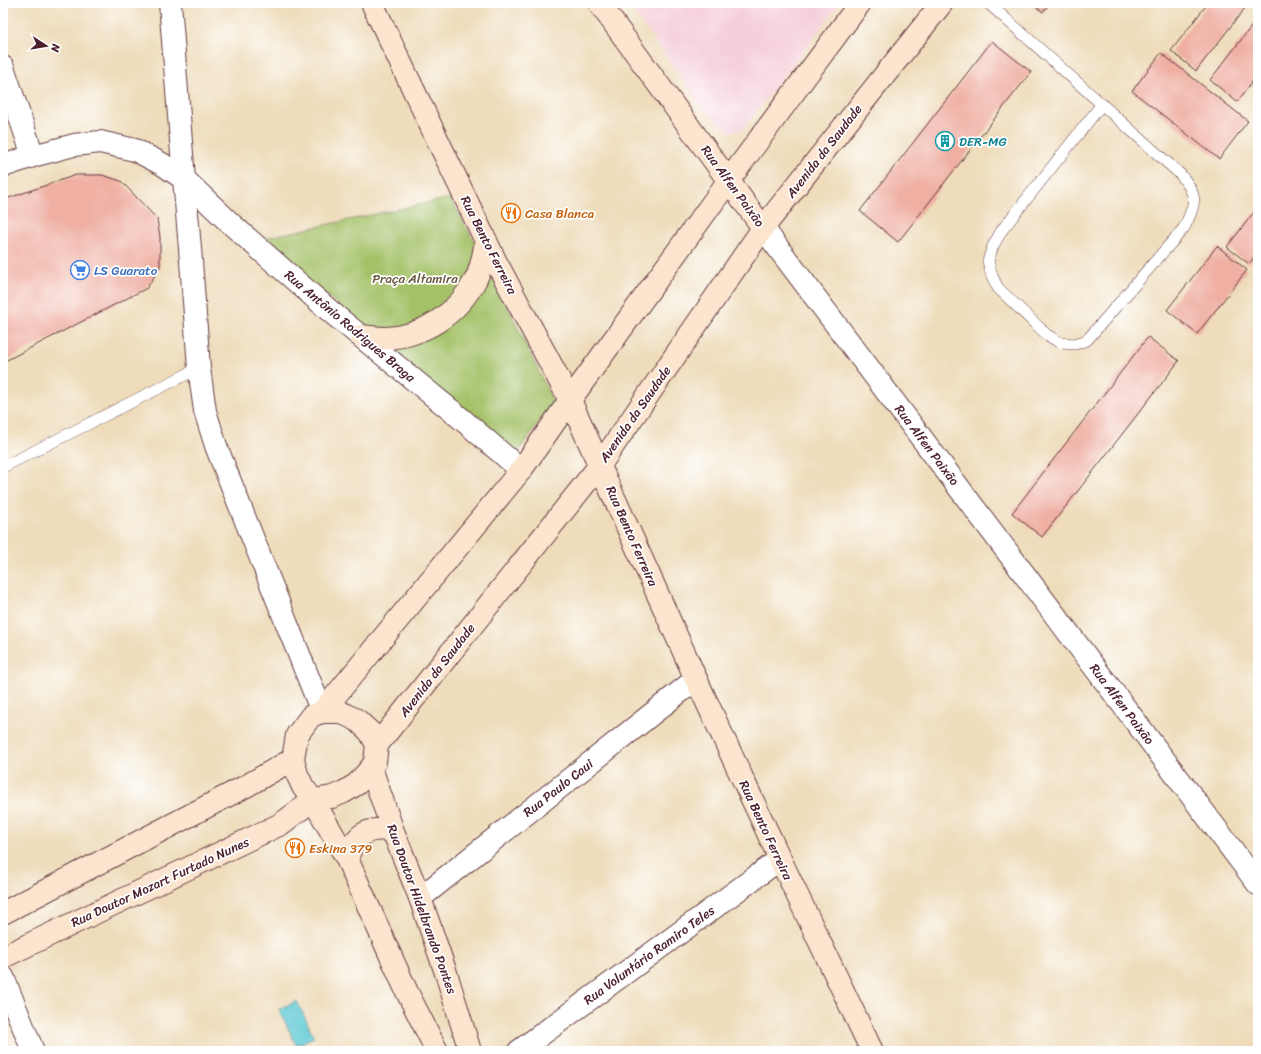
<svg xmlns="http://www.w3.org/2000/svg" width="1261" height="1054" viewBox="0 0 1261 1054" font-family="Sriracha,sans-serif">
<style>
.built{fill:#f5cfda}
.green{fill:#a4c168;stroke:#77704a}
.water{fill:#5ecad4;stroke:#547480}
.building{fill:#efafa2}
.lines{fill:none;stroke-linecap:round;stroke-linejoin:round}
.lane-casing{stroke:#633b40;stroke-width:12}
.street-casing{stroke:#633b40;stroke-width:24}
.secondary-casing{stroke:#633b40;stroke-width:24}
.lane{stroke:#fff;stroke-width:11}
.street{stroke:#fff;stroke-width:22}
.secondary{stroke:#fbe5cf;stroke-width:22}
.labels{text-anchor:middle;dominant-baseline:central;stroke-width:3.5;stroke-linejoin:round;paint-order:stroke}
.culture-label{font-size:13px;fill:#0d838f;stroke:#fff;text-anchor:start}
.street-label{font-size:13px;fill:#4a1f2b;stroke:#fff}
.food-label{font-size:13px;fill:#c56008;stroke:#fff;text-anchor:start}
.shop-label{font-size:13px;fill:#366cbe;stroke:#fff;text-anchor:start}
.park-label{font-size:13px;fill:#6a5840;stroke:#fff}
</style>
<rect width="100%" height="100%" fill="#fff"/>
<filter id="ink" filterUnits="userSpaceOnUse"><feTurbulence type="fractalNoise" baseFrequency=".025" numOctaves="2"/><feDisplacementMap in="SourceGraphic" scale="8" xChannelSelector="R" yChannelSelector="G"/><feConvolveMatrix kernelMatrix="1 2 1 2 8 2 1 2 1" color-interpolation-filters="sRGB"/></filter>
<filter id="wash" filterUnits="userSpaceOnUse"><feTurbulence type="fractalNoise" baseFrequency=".012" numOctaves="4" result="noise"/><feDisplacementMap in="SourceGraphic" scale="16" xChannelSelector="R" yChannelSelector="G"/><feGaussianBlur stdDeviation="0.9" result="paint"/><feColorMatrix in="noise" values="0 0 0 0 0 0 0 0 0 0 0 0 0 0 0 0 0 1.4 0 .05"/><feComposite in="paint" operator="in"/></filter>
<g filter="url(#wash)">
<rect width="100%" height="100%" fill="#eedcba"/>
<path class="built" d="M628,3H840L743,129L729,132L713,118L695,98Z"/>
<path class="green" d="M450,198L491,271L553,402L516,455L260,239Z"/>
<path class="water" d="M297,1001L314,1037L296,1045L279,1009Z"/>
<g id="blocks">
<path class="building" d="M1030,3H1050L1043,12Z
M1208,3H1249L1196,71L1171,51Z
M1258,18V74L1237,102L1210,80Z
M992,41L1031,72L898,242L860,211Z
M1161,53L1248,121L1219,159L1132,91Z
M76,175H102L121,181L157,219L160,237V267L147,288L3,362V200Z
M1254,212L1258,216V252L1249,264L1227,247Z
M1217,246L1247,270L1197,334L1167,310Z
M1148,337L1179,361L1042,537L1012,513Z"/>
</g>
</g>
<g filter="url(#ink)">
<use href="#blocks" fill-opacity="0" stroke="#633b40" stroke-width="1"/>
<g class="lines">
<g class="lane-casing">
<path id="lane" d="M988,3L1180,174C1199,196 1196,203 1184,228L1087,340L1075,344L1061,343L1047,335L998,288L992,276L988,261L993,246L1002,230L1102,104
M3,467L199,368"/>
</g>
<g class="street-casing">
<path id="street" d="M170,3L184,179L190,248L199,368L205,411L216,446L322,712
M3,67L33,156
M3,166L33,156L74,145L100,142L135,150L162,164L184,179L230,223L331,312L464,421L521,470
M763,228L1258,884
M420,898L696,679
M3,977L33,1051
M519,1051L780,859"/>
</g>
<g class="secondary-casing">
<path id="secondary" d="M372,3L496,262L570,400L696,679L780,859L872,1051
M599,3L763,228
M361,336C369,337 377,338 385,338C424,337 458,313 476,279C482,267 484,253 486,240
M322,712H340L357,720L370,732L377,745
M371,768L393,831L420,898L447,976L470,1051
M347,859C355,834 368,826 393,831
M3,913L248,785L293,759
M3,957L281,824L313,800L332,797L344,792L357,784L371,768L375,762L377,745L600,465L763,228L942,3
M437,1051L407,992L347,859L313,800L303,787L297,774L293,759L297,735L311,716L322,712L521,470L570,400L729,180L860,3"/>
</g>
<use href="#lane" class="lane"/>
<use href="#street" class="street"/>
<use href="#secondary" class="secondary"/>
</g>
</g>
<defs>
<g id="building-ring" transform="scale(1)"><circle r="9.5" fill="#fff" stroke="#0f9aa8" stroke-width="1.5"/><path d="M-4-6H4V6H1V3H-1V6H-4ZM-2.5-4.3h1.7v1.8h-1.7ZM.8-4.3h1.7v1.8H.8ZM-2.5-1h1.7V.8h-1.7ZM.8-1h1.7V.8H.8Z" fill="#0f9aa8"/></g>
<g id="restaurant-ring" transform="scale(1)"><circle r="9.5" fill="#fff" stroke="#e8710a" stroke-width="1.5"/><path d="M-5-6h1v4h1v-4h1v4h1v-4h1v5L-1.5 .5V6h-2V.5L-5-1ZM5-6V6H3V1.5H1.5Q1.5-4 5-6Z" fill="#e8710a"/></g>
<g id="supermarket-ring" transform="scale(1)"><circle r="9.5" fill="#fff" stroke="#3f7fe0" stroke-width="1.5"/><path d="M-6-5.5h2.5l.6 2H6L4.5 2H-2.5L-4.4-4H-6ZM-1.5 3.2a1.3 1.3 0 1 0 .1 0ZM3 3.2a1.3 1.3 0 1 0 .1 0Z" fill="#3f7fe0"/></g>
</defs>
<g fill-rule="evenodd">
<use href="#building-ring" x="945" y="141"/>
<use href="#restaurant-ring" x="511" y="213"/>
<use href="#supermarket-ring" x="80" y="270"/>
<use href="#restaurant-ring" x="295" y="848"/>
</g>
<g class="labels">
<g class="culture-label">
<text x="959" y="141">DER-MG</text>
</g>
<g class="street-label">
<text transform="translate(824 151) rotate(-52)">Avenida da Saudade</text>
<text transform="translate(733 186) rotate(54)">Rua Alfen Paixão</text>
<text transform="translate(489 245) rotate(63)">Rua Bento Ferreira</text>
<text transform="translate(350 326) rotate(40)">Rua Antônio Rodrigues Braga</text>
<text transform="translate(635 414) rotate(-55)">Avenida da Saudade</text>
<text transform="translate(927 445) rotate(53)">Rua Alfen Paixão</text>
<text transform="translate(632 536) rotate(66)">Rua Bento Ferreira</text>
<text transform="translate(437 670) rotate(-52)">Avenida da Saudade</text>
<text transform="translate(1122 704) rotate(53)">Rua Alfen Paixão</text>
<text transform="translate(558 788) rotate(-38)">Rua Paulo Caui</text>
<text transform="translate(766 830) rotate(65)">Rua Bento Ferreira</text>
<text transform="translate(160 882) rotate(-25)">Rua Doutor Mozart Furtado Nunes</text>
<text transform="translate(422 909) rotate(70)">Rua Doutor Hidelbrando Pontes</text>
<text transform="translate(649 955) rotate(-36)">Rua Voluntário Ramiro Teles</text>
</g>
<g class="food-label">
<text x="525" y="213">Casa Blanca</text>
<text x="309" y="848">Eskina 379</text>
</g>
<g class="shop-label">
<text x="94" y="270">LS Guarato</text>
</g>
<g class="park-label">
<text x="415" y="278">Praça Altamira</text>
</g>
</g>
<rect width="1261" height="1054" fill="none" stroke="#fff" stroke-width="16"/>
<g transform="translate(46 46) rotate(102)" stroke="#ffffff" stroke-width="3" paint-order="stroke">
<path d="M0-3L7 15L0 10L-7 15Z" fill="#4a1f2b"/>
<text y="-6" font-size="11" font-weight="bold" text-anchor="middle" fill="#4a1f2b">N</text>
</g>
</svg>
